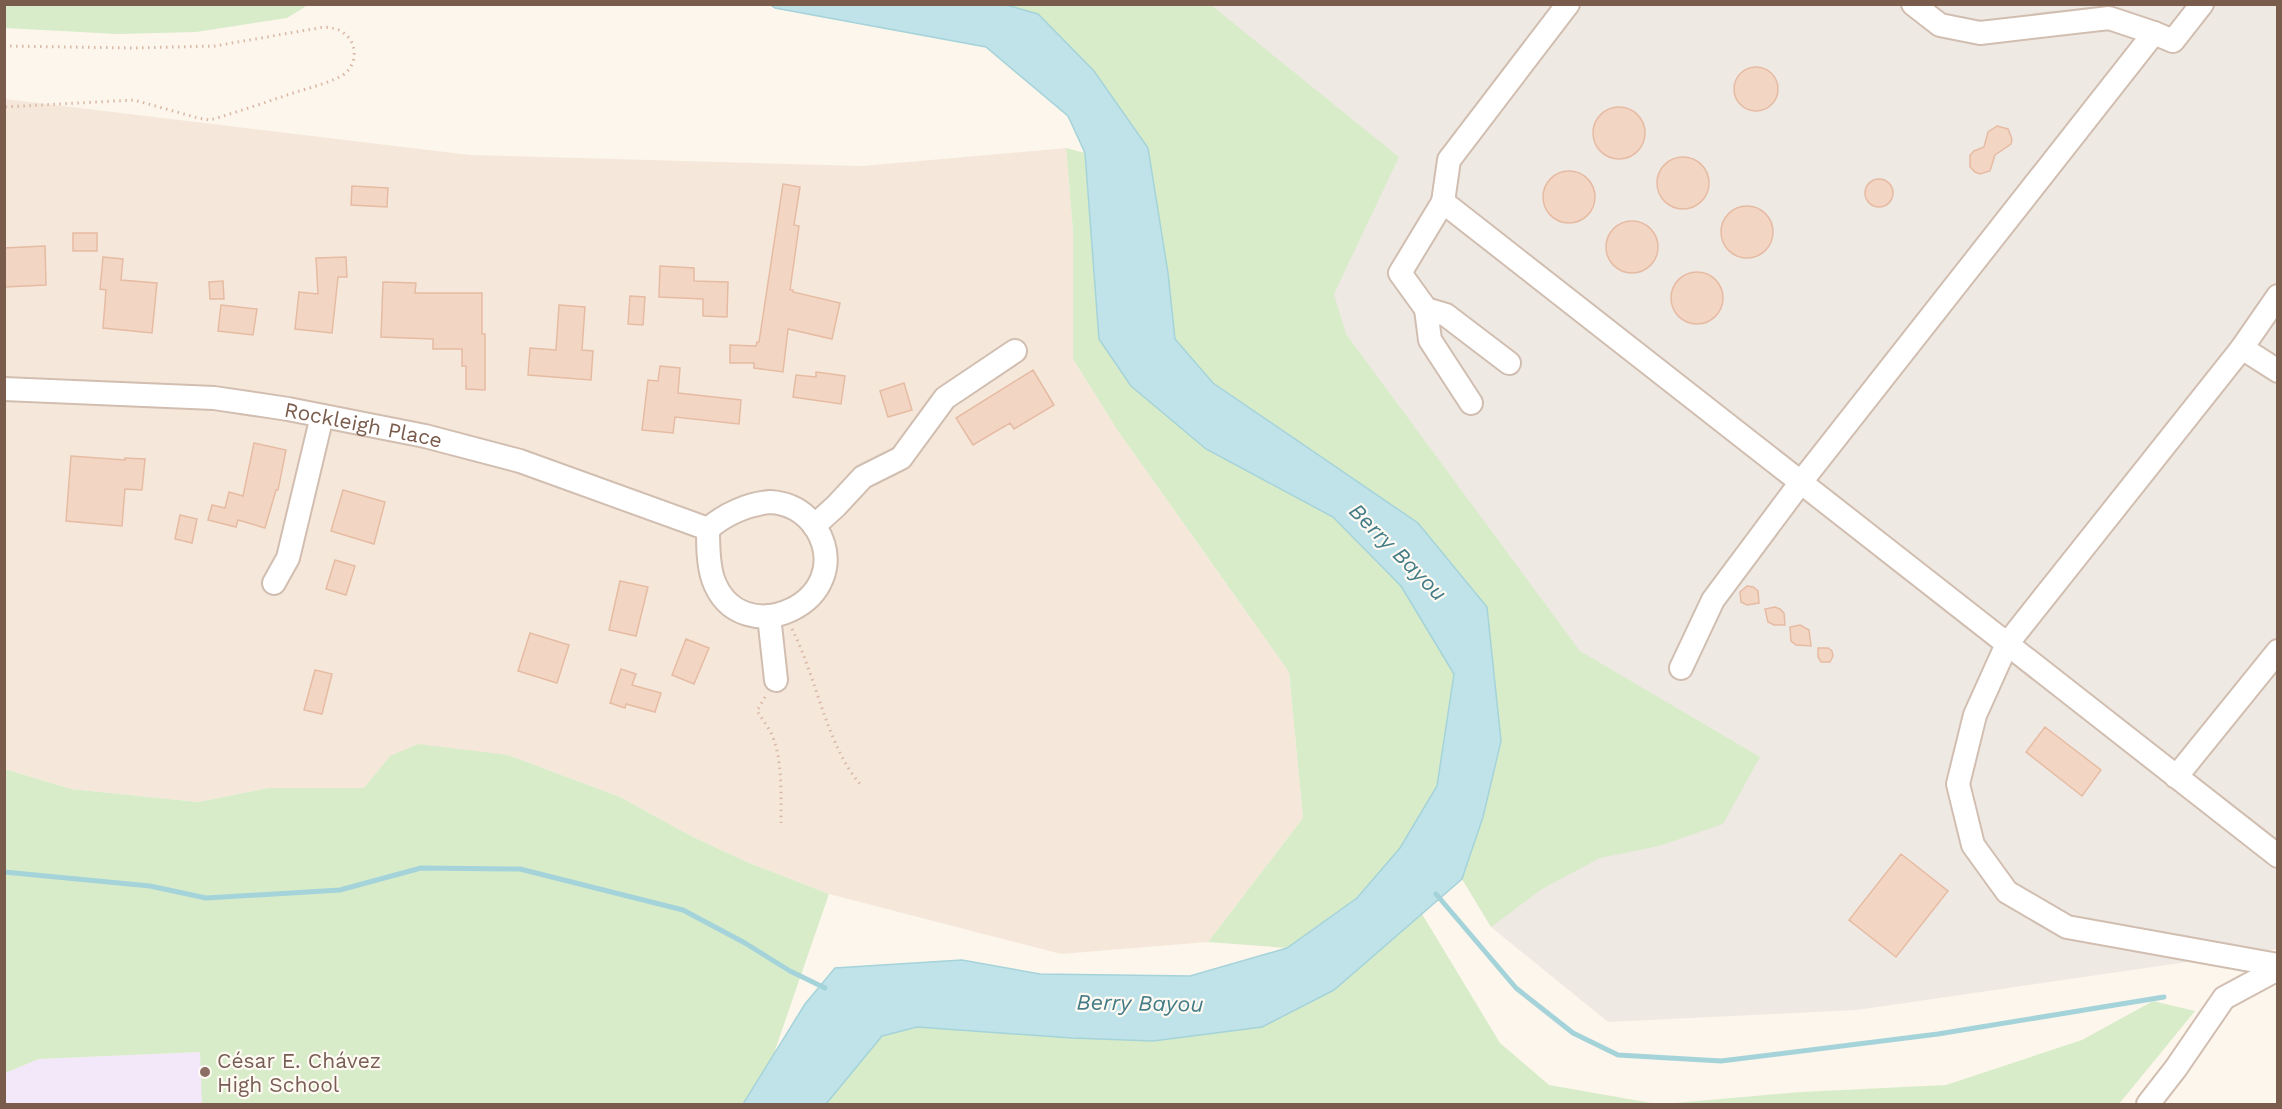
<svg xmlns="http://www.w3.org/2000/svg" width="2282" height="1109" viewBox="0 0 2282 1109" font-family="'Work Sans',sans-serif">
<style>
.residential{fill:#f5e8da}
.industrial{fill:#efe9e4}
.education{fill:#f3e8fa}
.green{fill:#d8ecc9}
.water{fill:#bfe3e8;stroke:#a5d3da;stroke-width:1.5}
.lines{fill:none;stroke-linecap:round;stroke-linejoin:round}
.stream{stroke:#a5d3da;stroke-width:5}
.building{fill:#f3d5c3;stroke:#e6bba3;stroke-width:1.5}
.minor-casing{stroke:#d1beb0;stroke-width:26}
.path{stroke:#d9b8a5;stroke-width:3;stroke-dasharray:1.5 4.5;stroke-linecap:butt}
.minor{stroke:#fff;stroke-width:22}
.education-dot{fill:#8d6e63;stroke:#fffaf3;stroke-width:2}
.labels{text-anchor:middle;dominant-baseline:central;stroke-width:4.5;stroke-linejoin:round;paint-order:stroke}
.street-label{font-size:21px;fill:#7a5c4d;stroke:#fffaf3}
.education-label{font-size:21px;fill:#785e54;stroke:#fffaf3;text-anchor:start}
.water-label{font-size:22px;font-style:italic;fill:#437c86;stroke:#fffaf3}
</style>
<rect width="100%" height="100%" fill="#fdf6ec"/>
<path class="residential" d="M5,99L470,155L863,166L1066,148L1073,231V359L1118,431L1289,672L1303,818L1208,942L1061,954L829,894L747,862L693,837L620,797L508,755L390,756L364,788H268L198,802L71,789L5,769Z"/>
<path class="industrial" d="M1003,5H2277V949L1857,1010L1608,1022L1491,927L1462,879L1483,817L1418,523L1213,383L1168,273Z"/>
<path class="education" d="M200,1052L442,1104H5V1073L39,1059Z"/>
<path class="green" d="M5,4H308V5L287,18L196,32L117,34L5,28Z
M1003,5H1211L1399,157L1334,294L1346,334L1580,651L1760,757L1723,824L1659,846L1600,858L1542,889L1491,927L1462,879L1483,817L1501,741L1418,523L1213,383L1175,339L1168,273L1148,148Z
M1066,148L1085,153L1099,339L1206,449L1333,517L1401,586L1454,674L1437,786L1400,848L1357,898L1287,948L1208,942L1303,818L1289,672L1118,431L1073,359V231Z
M418,744L508,755L620,797L693,837L747,862L829,894L772,1059L743,1104H202L200,1052L39,1059L5,1073V769L71,789L198,802L268,788H364L390,756Z
M1422,914L1500,1043L1549,1085L1657,1104H826L882,1035L917,1027L1072,1038L1153,1041L1334,990Z
M2153,1001L2195,1011L2119,1104H1664L1801,1092L1946,1085L2082,1040Z"/>
<path class="water" d="M771,5L1003,4L1038,14L1094,71L1148,148L1168,273L1175,339L1213,383L1418,523L1487,607L1501,741L1483,817L1462,879L1334,990L1262,1027L1153,1041L1072,1038L917,1027L882,1036L826,1104H743L805,1004L835,968L962,960L1040,974L1190,976L1287,948L1357,898L1400,848L1437,786L1454,674L1401,586L1333,517L1206,449L1131,386L1099,339L1085,153L1068,116L986,47L775,8Z"/>
<g class="lines">
<path class="stream" d="M4,872L150,886L206,898L340,890L421,868L520,869L683,910L745,943L790,971L825,988
M1436,894L1516,988L1573,1033L1618,1055L1721,1061L1938,1034L2164,997"/>
</g>
<path class="building" d="M1734 89a22 22 0 1 1 44 0a22 22 0 1 1-44 0Z
M1593 133a26 26 0 1 1 52 0a26 26 0 1 1-52 0Z
M1997,126L2008,129L2012,139L2011,144L1995,155L1990,171L1980,174L1975,172L1970,167V155L1974,151L1984,147L1988,132Z
M1657 183a26 26 0 1 1 52 0a26 26 0 1 1-52 0Z
M1543 197a26 26 0 1 1 52 0a26 26 0 1 1-52 0Z
M1865 193a14 14 0 1 1 28 0a14 14 0 1 1-28 0Z
M783,184L800,187L794,225L799,226L790,290H793V292L840,303L832,339L788,329L783,372L754,368V363H730V345L756,346L757,342H759Z
M352,186L388,188L387,207L351,205Z
M1721 232a26 26 0 1 1 52 0a26 26 0 1 1-52 0Z
M1606 247a26 26 0 1 1 52 0a26 26 0 1 1-52 0Z
M73,233H97V251H73Z
M45,246L46,285L5,287L4,248Z
M103,257L123,259L121,280L157,283L152,333L103,328L106,290L100,289Z
M346,257L347,277H338L332,333L295,329L299,292L318,294L316,258Z
M660,266L694,268V281L728,282L727,317L703,316V299L659,297Z
M1671 298a26 26 0 1 1 52 0a26 26 0 1 1-52 0Z
M223,281L224,299H210L209,282Z
M383,282L416,283L415,293H482V334H485V390L466,389V366H462V349H433V339L381,337Z
M630,296L645,297L643,325L628,324Z
M221,305L257,309L253,335L218,331Z
M559,305L585,307L582,350L593,351L591,380L528,375L530,348L556,350Z
M660,366L680,368L678,393L741,400L739,424L675,417L673,433L642,430L648,380L658,381Z
M1033,370L1054,405L1014,429L1010,423L973,445L956,418Z
M816,372L845,376L841,404L793,397L796,375L816,377Z
M904,383L912,410L888,417L880,391Z
M254,443L286,450L278,490H276L265,528L238,520L236,527L208,520L212,505L225,508L229,492L243,496Z
M71,456L125,460V458L145,459L142,490L125,489L122,526L66,521Z
M343,490L385,502L374,544L331,531Z
M180,515L197,519L192,543L175,539Z
M335,560L355,566L346,595L326,589Z
M620,581L648,587L636,636L609,630Z
M1747,586L1753,587L1758,591L1759,603L1747,605L1741,602L1740,592Z
M1775,607L1780,609L1784,613L1785,625H1774L1768,622L1765,609Z
M1800,625L1809,630L1811,646L1796,645L1791,641L1790,627Z
M530,633L569,645L557,683L518,671Z
M686,639L709,648L694,684L672,675Z
M1818,648H1828L1832,651L1833,656L1830,662H1821L1818,657Z
M621,669L636,674L632,685L661,693L655,712L626,704L625,708L610,703Z
M315,670L332,674L322,714L304,710Z
M2045,727L2101,770L2082,796L2026,752Z
M1901,854L1948,891L1896,957L1849,920Z"/>
<g class="lines">
<g class="minor-casing">
<g id="minor">
<path d="M1568,4L1449,160L1443,202L2278,856"/>
<path d="M1913,4L1940,25L1980,33L2109,18L2154,33"/>
<path d="M1443,202L1400,273L1426,309L1446,315L1509,363"/>
<path d="M2278,296L2242,348L2007,644L1975,715L1958,784L1973,845L2007,892L2067,927L2278,965"/>
<path d="M1426,309L1430,340L1471,403"/>
<path d="M2242,348L2278,371"/>
<path id="s1" d="M4,389L214,398L288,409L425,436L520,461L708,529"/>
<path d="M770,502C789,503 805,512 816,528C860,601 740,656 713,579C708,564 708,544 708,529C725,514 748,504 770,502Z"/>
<path d="M814,526L836,506L863,477L901,458L945,398L1015,351"/>
<path d="M274,583L288,558L322,416"/>
<path d="M769,616L776,680"/>
<path d="M1681,668L1713,600L1801,482L2154,33L2173,41L2202,4"/>
<path d="M2176,777L2278,651"/>
<path d="M2148,1104L2176,1068L2224,998L2278,969"/>
</g>
</g>
<path class="path" d="M4,46L133,48L215,46L324,27C331,28 337,28 342,32C358,41 358,65 343,75C327,84 308,88 290,94C264,103 237,112 210,120L198,118L134,100L4,107
M792,629C816,676 827,746 860,784
M765,697L757,711C761,717 766,724 770,731C783,755 781,797 781,824"/>
<use href="#minor" class="minor"/>
</g>
<circle class="education-dot" cx="205" cy="1072" r="6"/>
<g class="labels">
<g class="street-label">
<text stroke="none"><textPath href="#s1" startOffset="362">Rockleigh Place</textPath></text>
</g>
<g class="education-label">
<text x="217" y="1060">César E. Chávez<tspan x="217" dy="24">High School</tspan></text>
</g>
<g class="water-label">
<text transform="translate(1398 552) rotate(45)">Berry Bayou</text>
<text transform="translate(1140 1003) rotate(1)">Berry Bayou</text>
</g>
</g>
<rect width="2282" height="1109" fill="none" stroke="#7a5c4d" stroke-width="12"/>
</svg>
